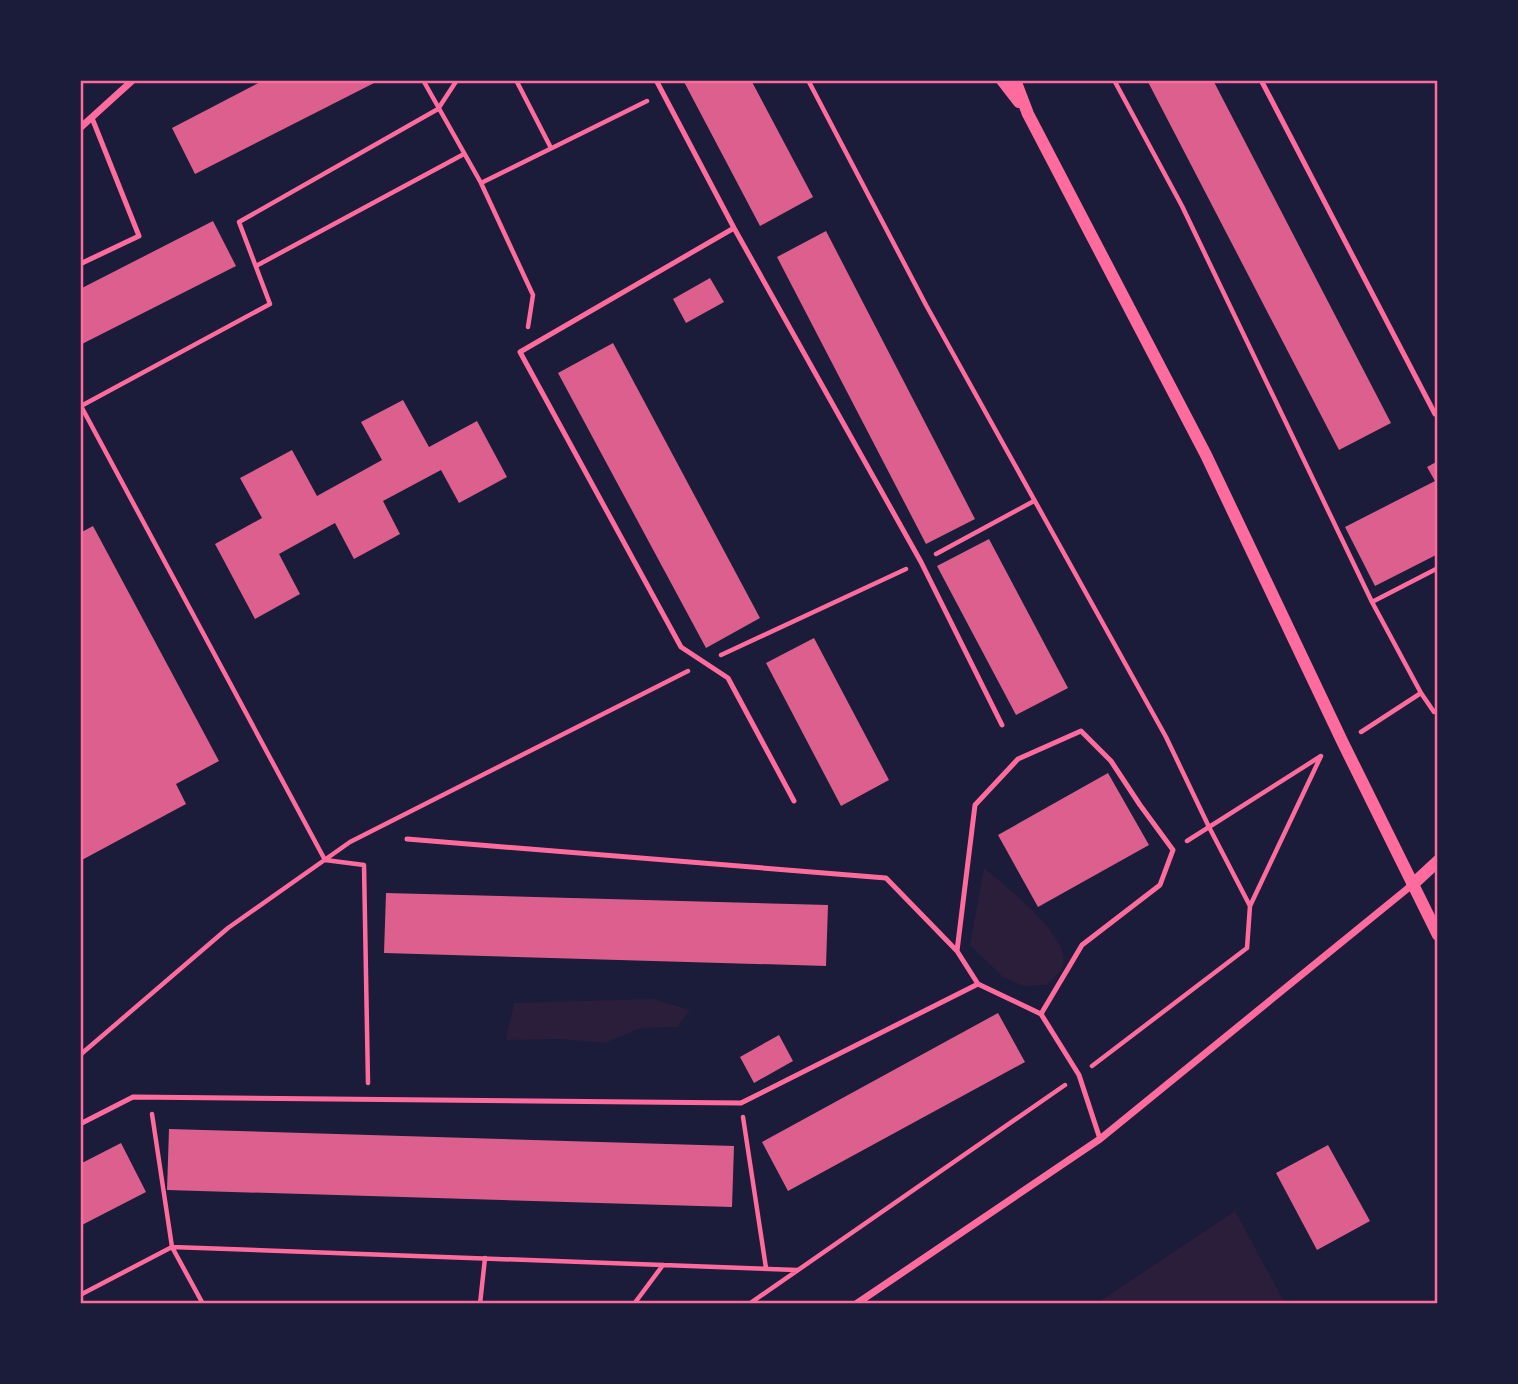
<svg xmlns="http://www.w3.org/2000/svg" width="1518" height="1384" viewBox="0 0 1518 1384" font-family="Spectral,serif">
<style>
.green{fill:#2a1e3b}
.building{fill:#dd5f8e}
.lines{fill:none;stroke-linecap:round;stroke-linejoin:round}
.path{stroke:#ff6b9d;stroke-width:4.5}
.service{stroke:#ff6b9d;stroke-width:5}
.minor{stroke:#ff6b9d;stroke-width:7}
.tertiary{stroke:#ff6b9d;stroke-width:12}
.neatline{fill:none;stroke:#ff6b9d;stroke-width:2.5}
</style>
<rect width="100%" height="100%" fill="#1b1b3a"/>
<path class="green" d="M984,868C1004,885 1076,940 1062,968C1059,974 1051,980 1047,985L1023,986L1003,977L970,945Z
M653,999L690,1010L677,1027L641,1028L605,1043L562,1039L506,1040L514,1003Z
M1235,1211L1285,1303H1097Z"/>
<path class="building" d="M264,80H380L195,174L172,128Z
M683,80H751L813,197L760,226Z
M1147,80H1213L1391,423L1339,450Z
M213,221L236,266L80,345V289Z
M826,231L975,519L926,544L777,257Z
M710,278L724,302L686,323L673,299Z
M613,343L760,618L706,648L558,373Z
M403,400L429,447L477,421L507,477L459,503L441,470L383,501L400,534L354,559L335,523L279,554L300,594L255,619L215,544L262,518L240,478L292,450L317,496L382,460L361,422Z
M1438,461V554L1375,586L1345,527L1435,481L1427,467Z
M93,526L219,761L176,784L186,804L80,861V533Z
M989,539L1068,688L1016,715L937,566Z
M814,638L889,780L841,806L766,663Z
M1108,773L1149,845L1038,907L998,835Z
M386,893L828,905L826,966L384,953Z
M998,1013L1025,1062L788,1191L762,1142Z
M779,1035L793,1061L754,1083L740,1057Z
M169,1129L734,1146L732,1207L167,1190Z
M121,1143L146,1192L80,1226V1164Z
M1328,1145L1370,1221L1317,1250L1276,1173Z"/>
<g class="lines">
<path class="path" d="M423,80L481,183L647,101
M516,80L551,148
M808,80L926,305L1166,737L1209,827L1250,906
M1114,80L1182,206L1372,602
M481,183L533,295L528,327
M256,266L464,154
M936,554L1034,501
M721,655L906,569
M1421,693L1372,602L1438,568
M1361,732L1421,693L1434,712L1438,709
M80,1055L228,928L350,842L688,671
M1092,1066L1247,948L1250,906L1321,756L1187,841
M368,1083L364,865L325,860L81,406L270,304L239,222L438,109L457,80
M152,1114L172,1247L203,1304
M743,1117L766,1268
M80,1295L172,1247L797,1270
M480,1304L485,1258
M634,1304L663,1265
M749,1304L1065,1085"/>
<path class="service" d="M656,80L734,228L921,562L1002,725
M1261,80L1435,414L1438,412
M734,228L520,352L681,647L728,678L794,801
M80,264L139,236L92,118
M407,839L886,878L957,951L978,984
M957,951L975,805L1018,759L1081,731L1111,761L1140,805L1173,850L1160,885L1082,945L1041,1014
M80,1124L133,1097L741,1103L978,984L1041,1014L1079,1075L1100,1139"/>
<path class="minor" d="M80,128L133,80
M856,1304L1100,1139L1412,885"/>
<path class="tertiary" d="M1002,80L1019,102
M1015,80L1028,114L1206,455L1343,743L1438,935
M1412,885L1438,861"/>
</g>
<rect width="1518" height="1384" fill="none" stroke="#1b1b3a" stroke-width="164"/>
<rect x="82" y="82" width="1354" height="1220" class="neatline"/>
</svg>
